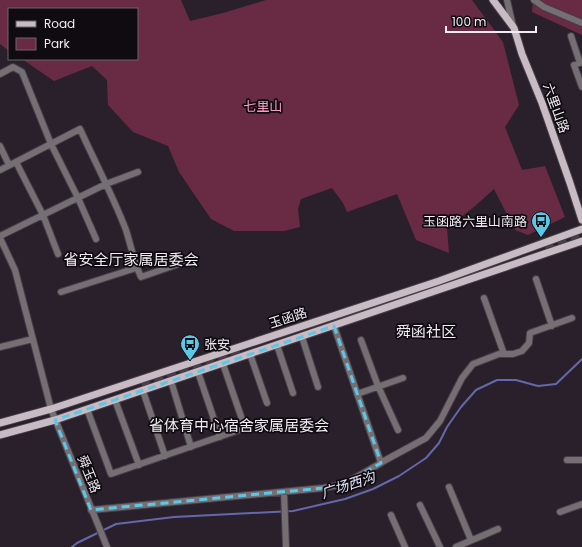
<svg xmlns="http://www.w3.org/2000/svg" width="582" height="547" viewBox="0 0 582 547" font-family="Poppins,'Noto Sans SC',sans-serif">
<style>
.green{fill:#692b43}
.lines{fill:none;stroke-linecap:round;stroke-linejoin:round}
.stream{stroke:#6468aa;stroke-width:2}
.highway-tunnel{stroke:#473f49;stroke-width:9;stroke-dasharray:9 4.5;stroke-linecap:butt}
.minor-casing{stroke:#453d47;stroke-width:8}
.major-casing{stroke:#453d47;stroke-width:9}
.minor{stroke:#756f73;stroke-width:6}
.major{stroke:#c8bbc4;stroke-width:7}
.marked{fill:none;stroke:#5cc7e7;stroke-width:3;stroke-dasharray:8 5;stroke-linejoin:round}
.labels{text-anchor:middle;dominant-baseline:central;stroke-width:3.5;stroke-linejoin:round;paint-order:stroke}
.park-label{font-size:13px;fill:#f6a1bd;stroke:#0f0b10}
.street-label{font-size:13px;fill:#f1ecf3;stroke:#0f0b10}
.poi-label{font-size:13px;fill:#f1ecf3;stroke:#0f0b10;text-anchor:end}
.water-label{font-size:14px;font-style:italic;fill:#e0e3f6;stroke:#0f0b10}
.quarter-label{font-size:15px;fill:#f1ecf3;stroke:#0f0b10}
</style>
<rect width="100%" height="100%" fill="#29202b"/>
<path class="green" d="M0,0H181L190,21L223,13L266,0H472L503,42L519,105L505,127L522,170L545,166L565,217L528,235L515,230L494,189L474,207L447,228L449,253L416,240L397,194L347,212L343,203L332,188L301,199L298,209L300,227L284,231H234L211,219L179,172L168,146L133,132L108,105L107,80L92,66L54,81L22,59H137V9H9V51L0,44Z
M533,0H582V35L532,12Z"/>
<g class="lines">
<path class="stream" d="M72,547L77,543L116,524L174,517L293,511L345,499L373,489L399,476L426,458L439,443L447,427L461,407L476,390L497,380H516L538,386L556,384L582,359"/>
<path class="highway-tunnel" d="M546,250L582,237
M141,383L243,349"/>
<g class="minor-casing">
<path id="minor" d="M507,0L513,26
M534,0L544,7L582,23
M571,36L580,63
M582,62L574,65L582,87
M0,74L13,67L22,72L51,144L78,198L96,239
M0,146L9,165
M16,162L43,215L58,254
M0,170L80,129C95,162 113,196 126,230C131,246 134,262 141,277L190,260
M0,236L106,184L138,172
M0,238L15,270L51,409L107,547
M536,279L552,326
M61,292L136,268
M484,298L504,354
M302,337L318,387
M361,340L378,386L398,430
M277,345L293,393
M0,347L33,339
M250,354L267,403
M198,372L220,437
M171,381L191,447
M143,391L165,456
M357,394L403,378
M115,400L139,465
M87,409L111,474L245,428L223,364
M567,460H582
M382,462L426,438L440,421L462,378L473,364L499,354H513L522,351L529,343L530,333L572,318
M449,487L471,540
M284,492L286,547
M420,505L440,547
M91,510L323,488L344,484L381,463L334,326
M560,512L582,504
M391,515L405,547
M456,547L498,529"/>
</g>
<g class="major-casing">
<path id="major" d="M493,0L514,28L522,54L542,103L570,183L582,220
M0,423L51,409L439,281L582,229
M0,435L55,420L582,241"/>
</g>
<use href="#minor" class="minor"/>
<use href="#major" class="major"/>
</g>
<path class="marked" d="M334,326L381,463L344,484L323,488L91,510L55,420Z"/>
<defs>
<g id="bus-pin" transform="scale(1)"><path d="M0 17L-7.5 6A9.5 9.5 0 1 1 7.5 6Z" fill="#5cc7e7" stroke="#0f0b10"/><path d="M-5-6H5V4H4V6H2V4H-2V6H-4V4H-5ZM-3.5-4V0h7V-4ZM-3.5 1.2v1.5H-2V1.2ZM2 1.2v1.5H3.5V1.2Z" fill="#111"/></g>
</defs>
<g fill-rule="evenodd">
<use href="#bus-pin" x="541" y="221"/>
<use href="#bus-pin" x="190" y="344"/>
</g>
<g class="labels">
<g class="park-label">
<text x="263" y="106">七里山</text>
</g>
<g class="street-label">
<text transform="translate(556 108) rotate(70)">六里山路</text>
<text transform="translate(288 318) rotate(-18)">玉函路</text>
<text transform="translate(89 474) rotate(68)">舜玉路</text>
</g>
<g class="poi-label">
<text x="527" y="221">玉函路六里山南路</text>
<text x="204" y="344" text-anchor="start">张安</text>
</g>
<g class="water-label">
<text transform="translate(348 485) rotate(-18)">广场西沟</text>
</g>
<g class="quarter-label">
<text x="131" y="259">省安全厅家属居委会</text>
<text x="426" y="331">舜函社区</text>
<text x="239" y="425">省体育中心宿舍家属居委会</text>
</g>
</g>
<rect x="8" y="8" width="130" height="52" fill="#0f0b10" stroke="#69656b"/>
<rect x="16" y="21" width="20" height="6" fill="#c8bbc4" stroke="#69656b"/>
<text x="44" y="28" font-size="12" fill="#f1ecf3">Road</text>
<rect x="16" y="38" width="20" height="12" fill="#692b43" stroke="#69656b"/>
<text x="44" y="48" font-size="12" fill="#f1ecf3">Park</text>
<path d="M446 26v6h90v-6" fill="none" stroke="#f1ecf3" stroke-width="2"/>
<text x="452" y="26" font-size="12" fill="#f1ecf3" stroke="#0f0b10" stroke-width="3" paint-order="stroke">100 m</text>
</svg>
